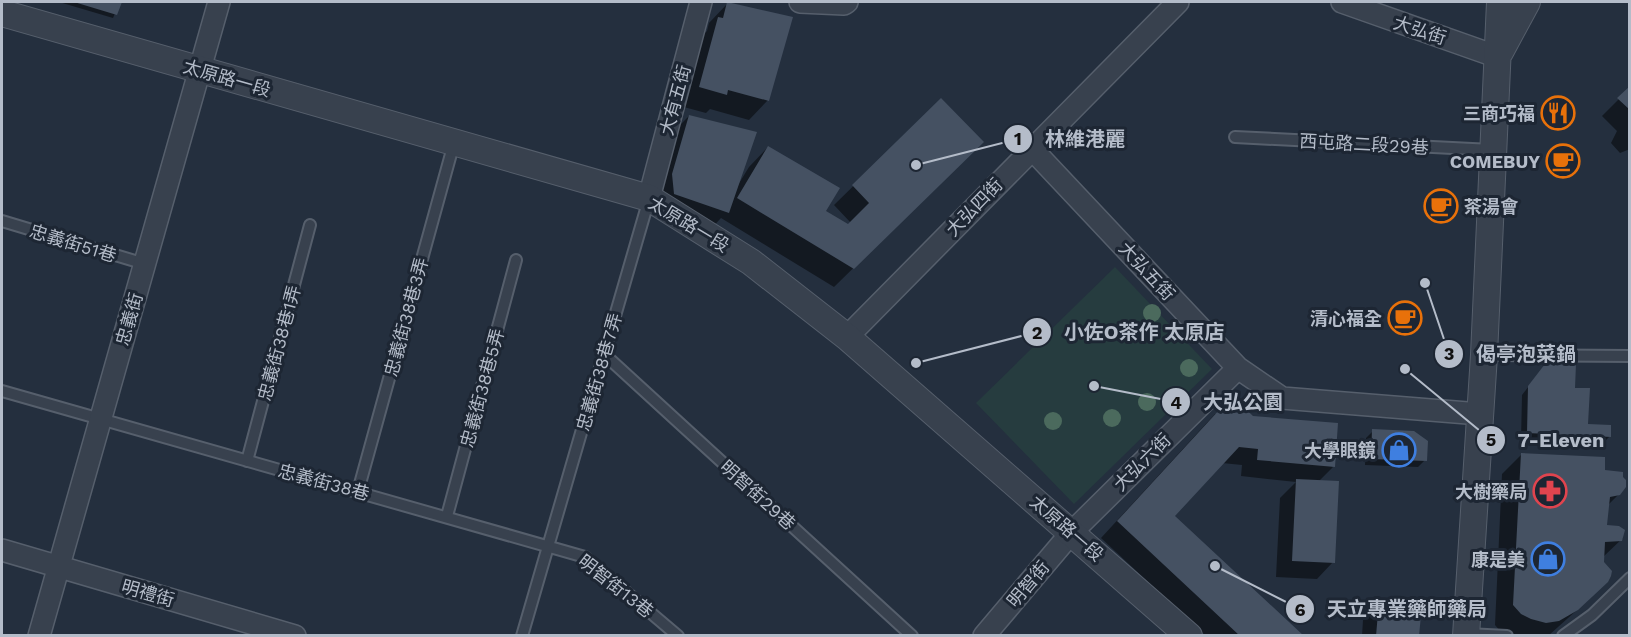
<svg xmlns="http://www.w3.org/2000/svg" width="1631" height="637" viewBox="0 0 1631 637" font-family="'Work Sans','Noto Sans TC',sans-serif">
<style>
.green{fill:#263c3f}
.shadow{fill:#0007}
.building{fill:#455162}
.lines{fill:none;stroke-linecap:round;stroke-linejoin:round}
.service-casing{stroke:#565f6c;stroke-width:14}
.minor-casing{stroke:#565f6c;stroke-width:24}
.tertiary-casing{stroke:#565f6c;stroke-width:28}
.service{stroke:#38414e;stroke-width:10}
.minor{stroke:#38414e;stroke-width:21}
.tertiary{stroke:#38414e;stroke-width:26}
.tree{fill:#4b6a5d}
.labels{text-anchor:middle;dominant-baseline:central;stroke-width:6;stroke-linejoin:round;paint-order:stroke}
.street-label{font-size:18px;fill:#b4bcc9;stroke:#1d2633}
.poi-label{font-size:18px;font-weight:bold;fill:#b4bcc9;stroke:#1d2633;text-anchor:end}
.leader{fill:none;stroke:#b4bcc9;stroke-width:2}
.callout-dot{fill:#b4bcc9;stroke:#1d2633;stroke-width:2}
.mark-label{font-size:18px;text-anchor:middle;font-weight:bold;fill:#111}
.callout-label{font-size:20px;text-anchor:middle;font-weight:bold;fill:#b4bcc9;stroke:#1d2633;stroke-width:6;stroke-linejoin:round;paint-order:stroke}
</style>
<rect width="100%" height="100%" fill="#242f3e"/>
<path class="green" d="M1115,267L1212,369L1074,504L976,403Z"/>
<path class="shadow" d="M59,2H120L113,18Z
M728,3L768,100L749,120L710,109L706,113L680,106L699,38L707,31L709,23Z
M1630,88V149L1620,153L1611,143L1617,131L1602,116Z
M941,100L982,142L834,287L721,218L708,232L656,213L670,135L689,116L738,185L749,167L768,147L824,212L848,226L851,223L834,205Z
M1539,373L1574,389L1586,425L1610,436L1603,443L1521,440L1522,395Z
M1215,414L1252,417L1333,467L1318,482L1333,562L1317,579L1276,577L1280,498L1296,482L1241,476L1242,465L1222,463L1173,516L1302,636H1206L1101,538Z
M1373,431L1425,460L1418,467L1365,465L1366,438Z
M1521,455L1604,472L1619,494L1607,506L1606,526L1623,538L1603,557L1587,601L1548,636H1510L1501,632L1495,625L1502,474Z
M1379,603L1418,636H1362L1363,620Z"/>
<path class="building" d="M74,2H122L117,15Z
M727,2L793,17L769,101L728,90L727,95L699,87L718,17L723,18Z
M1630,86V110L1617,98Z
M941,98L984,142L854,269L737,198L768,146L840,188L826,211L848,224L869,203L852,185Z
M689,115L757,132L729,213L674,194L672,174Z
M1545,364H1576L1575,388H1590L1588,424L1611,425V437L1527,433L1528,386Z
M1232,396L1253,416L1338,423L1335,467L1257,460L1258,449L1239,447L1175,516L1304,636H1240L1117,521Z
M1372,429L1414,431L1428,441L1427,461L1371,459Z
M1521,453L1605,457V470L1623,472V477L1626,480V487L1620,495L1610,497L1607,525L1619,526L1625,530L1622,541L1605,542L1604,562L1612,571L1611,576L1608,582L1578,610L1559,621L1546,623L1531,619L1521,614L1513,605Z
M1296,479L1339,481L1335,563L1292,561Z
M1379,601L1422,605L1419,636H1376Z"/>
<g class="lines">
<g class="service-casing">
<path id="service" d="M1235,137L1492,150
M2,221L145,264
M605,355L912,636
M1484,355L1630,356
M2,391L585,557L678,636
M247,461L310,225
M358,491L454,143
M447,516L516,260
M1467,634L1507,636
M522,636L649,199
M1563,636L1592,615L1630,578"/>
</g>
<g class="minor-casing">
<path id="minor" d="M800,2L844,4L847,2
M1342,2L1498,57
M1031,148L1238,368L1282,398L1480,414
M649,198L701,2
M847,337L1178,2
M2,550L295,636
M39,636L219,2
M984,636L1072,532L1238,368"/>
</g>
<g class="tertiary-casing">
<path id="tertiary" d="M2,13L649,198L751,262L847,337L1189,636
M1500,52L1527,2
M1466,636L1484,355L1500,2"/>
</g>
<use href="#service" class="service"/>
<use href="#minor" class="minor"/>
<use href="#tertiary" class="tertiary"/>
</g>
<g class="tree">
<circle cx="1152" cy="313" r="9"/>
<circle cx="1189" cy="368" r="9"/>
<circle cx="1147" cy="402" r="9"/>
<circle cx="1112" cy="418" r="9"/>
<circle cx="1053" cy="421" r="9"/>
</g>
<defs>
<g id="restaurant-ring" transform="scale(1.725)"><circle r="9.5" fill="#1d2633" stroke="#e8710a" stroke-width="1.5"/><path d="M-5-6h1v4h1v-4h1v4h1v-4h1v5L-1.5 .5V6h-2V.5L-5-1ZM5-6V6H3V1.5H1.5Q1.5-4 5-6Z" fill="#e8710a"/></g>
<g id="cafe-ring" transform="scale(1.725)"><circle r="9.5" fill="#1d2633" stroke="#e8710a" stroke-width="1.5"/><path d="M-5.5-4.5H6V0H3Q3 3.5 0 3.5H-2.5Q-5.5 3.5-5.5 0ZM3-3.2v2h1.7v-2ZM-6 4.5H4V6H-6Z" fill="#e8710a"/></g>
<g id="shop-ring" transform="scale(1.725)"><circle r="9.5" fill="#1d2633" stroke="#3f7fe0" stroke-width="1.5"/><path d="M-5-2.5h2.3a2.7 3.5 0 0 1 5.4 0H5L5.5 6h-11ZM-1.5-2.5h3a1.5 2.3 0 0 0-3 0Z" fill="#3f7fe0"/></g>
<g id="pharmacy-ring" transform="scale(1.725)"><circle r="9.5" fill="#1d2633" stroke="#e0444e" stroke-width="1.5"/><path d="M-2-6h4v4h4v4h-4v4h-4v-4h-4v-4h4Z" fill="#e0444e"/></g>
</defs>
<g fill-rule="evenodd">
<use href="#restaurant-ring" x="1558" y="113"/>
<use href="#cafe-ring" x="1563" y="161"/>
<use href="#cafe-ring" x="1441" y="206"/>
<use href="#cafe-ring" x="1405" y="318"/>
<use href="#shop-ring" x="1399" y="450"/>
<use href="#pharmacy-ring" x="1550" y="491"/>
<use href="#shop-ring" x="1548" y="559"/>
</g>
<g class="labels">
<g class="street-label">
<text transform="translate(1420 30) rotate(18)">大弘街</text>
<text transform="translate(227 78) rotate(16)">太原路一段</text>
<text transform="translate(675 100) rotate(-75)">大有五街</text>
<text transform="translate(1364 144) rotate(3)">西屯路二段29巷</text>
<text transform="translate(974 207) rotate(-46)">大弘四街</text>
<text transform="translate(689 224) rotate(31)">太原路一段</text>
<text transform="translate(73 243) rotate(17)">忠義街51巷</text>
<text transform="translate(1147 271) rotate(47)">大弘五街</text>
<text transform="translate(406 317) rotate(-75)">忠義街38巷3弄</text>
<text transform="translate(129 319) rotate(-74)">忠義街</text>
<text transform="translate(279 343) rotate(-75)">忠義街38巷1弄</text>
<text transform="translate(599 372) rotate(-74)">忠義街38巷7弄</text>
<text transform="translate(482 388) rotate(-75)">忠義街38巷5弄</text>
<text transform="translate(1142 462) rotate(-45)">大弘六街</text>
<text transform="translate(324 482) rotate(15)">忠義街38巷</text>
<text transform="translate(758 495) rotate(42)">明智街29巷</text>
<text transform="translate(1067 528) rotate(41)">太原路一段</text>
<text transform="translate(1028 584) rotate(-50)">明智街</text>
<text transform="translate(616 586) rotate(38)">明智街13巷</text>
<text transform="translate(148 593) rotate(16)">明禮街</text>
</g>
<g class="poi-label">
<text x="1535" y="113">三商巧福</text>
<text x="1540" y="161">COMEBUY</text>
<text x="1464" y="206" text-anchor="start">茶湯會</text>
<text x="1382" y="318">清心福全</text>
<text x="1376" y="450">大學眼鏡</text>
<text x="1527" y="491">大樹藥局</text>
<text x="1525" y="559">康是美</text>
</g>
</g>
<path class="leader" d="M916 165L1018 139M916 363L1037 332M1425 283L1449 354M1094 386L1176 402M1405 369L1491 440M1215 566L1300 609"/>
<g class="callout-dot">
<circle cx="916" cy="165" r="6"/>
<circle cx="916" cy="363" r="6"/>
<circle cx="1425" cy="283" r="6"/>
<circle cx="1094" cy="386" r="6"/>
<circle cx="1405" cy="369" r="6"/>
<circle cx="1215" cy="566" r="6"/>
<circle cx="1018" cy="139" r="15"/>
<circle cx="1037" cy="332" r="15"/>
<circle cx="1449" cy="354" r="15"/>
<circle cx="1176" cy="402" r="15"/>
<circle cx="1491" cy="440" r="15"/>
<circle cx="1300" cy="609" r="15"/>
</g>
<g class="mark-label">
<text x="1018" y="145">1</text>
<text x="1037" y="339">2</text>
<text x="1449" y="360">3</text>
<text x="1176" y="409">4</text>
<text x="1491" y="446">5</text>
<text x="1300" y="616">6</text>
</g>
<g class="callout-label">
<text x="1085" y="146">林維港麗</text>
<text x="1144" y="339">小佐O茶作 太原店</text>
<text x="1526" y="361">偈亭泡菜鍋</text>
<text x="1243" y="409">大弘公園</text>
<text x="1561" y="447">7-Eleven</text>
<text x="1407" y="616">天立專業藥師藥局</text>
</g>
<rect width="1631" height="637" fill="none" stroke="#b4bcc9" stroke-width="6"/>
</svg>
